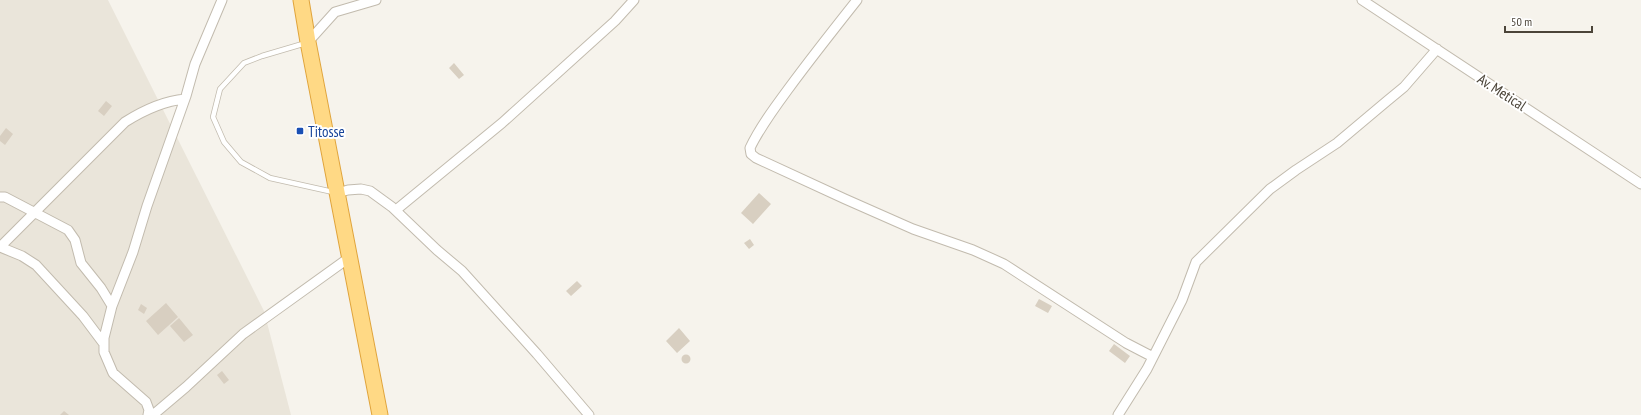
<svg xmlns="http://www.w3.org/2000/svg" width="1641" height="415" viewBox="0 0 1641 415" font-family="'PT Sans Narrow',sans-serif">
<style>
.residential{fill:#eae5da}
.building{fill:#d8cfc1}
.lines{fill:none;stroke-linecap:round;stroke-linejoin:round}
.service-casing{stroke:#c2bbae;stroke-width:6}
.minor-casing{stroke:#c2bbae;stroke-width:11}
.trunk-casing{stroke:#e0a43c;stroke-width:17}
.service{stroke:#fff;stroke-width:4.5}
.minor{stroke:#fff;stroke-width:9}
.trunk{stroke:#ffd985;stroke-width:15}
.transit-dot{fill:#1a4fb4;stroke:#fff;stroke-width:1.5}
.labels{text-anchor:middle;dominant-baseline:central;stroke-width:4;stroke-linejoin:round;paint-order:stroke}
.street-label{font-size:15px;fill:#4b4439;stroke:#fff}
.transit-label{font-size:15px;fill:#164399;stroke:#fff;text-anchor:start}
</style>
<rect width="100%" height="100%" fill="#f6f3ec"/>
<path class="residential" d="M0,0H108L264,311L291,415H0Z"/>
<path class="building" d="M454,63L464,75L459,79L449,68Z
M106,101L112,106L104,116L98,111Z
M6,128L13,134L5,145L0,141V136Z
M759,193L771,204L753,224L741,213Z
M750,239L754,245L749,249L744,243Z
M577,281L582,286L571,296L566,291Z
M1039,299L1052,306L1048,313L1035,306Z
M166,303L178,317L158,335L146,321Z
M141,304L147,308L144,314L138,310Z
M179,318L193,335L184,342L170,326Z
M679,328L690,341L677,353L666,341Z
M1114,344L1130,356L1125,363L1109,351Z
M681.5 359a4.5 4.5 0 1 1 9 0a4.5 4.5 0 1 1-9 0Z
M222,371L229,380L224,384L217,375Z
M64,411L69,415H60Z"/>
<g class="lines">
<g class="service-casing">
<path id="service" d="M306,43L262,56L244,63L220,89L213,117L224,142L241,162L270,178L333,192"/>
</g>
<g class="minor-casing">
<path id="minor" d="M857,0C834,29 811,58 789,88C775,107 760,127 750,148L751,154L756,158L845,199L913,229L973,250L1004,264L1126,343L1153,357
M1362,0L1641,184
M308,42L335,12L376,0
M337,193L348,190L361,189L370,191L392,207L437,250L462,271L537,354L589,415
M0,197H5L68,230L75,240L81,263L101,288L112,306
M396,210L502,123L615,21L634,0
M0,247L125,122C144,110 163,101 185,99
M0,247L22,256L36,265L83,316L104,344
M148,415L149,410L146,402L113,373L104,352V338L112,306L133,252L147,206L186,96L195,64L222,0
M153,415L186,387L243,334L350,257
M1118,415L1147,369L1182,300L1196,262L1270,189L1296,170L1337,143L1387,101L1404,87L1437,49"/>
</g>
<g class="trunk-casing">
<path id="trunk" d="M301,0L308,42L380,415"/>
</g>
<use href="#service" class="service"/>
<use href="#minor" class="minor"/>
<use href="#trunk" class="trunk"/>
</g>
<rect class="transit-dot" x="296" y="127" width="8" height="8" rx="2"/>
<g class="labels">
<g class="street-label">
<text transform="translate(1502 92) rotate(33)">Av. Metical</text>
</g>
<g class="transit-label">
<text x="308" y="131">Titosse</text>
</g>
</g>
<path d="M1505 26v6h87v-6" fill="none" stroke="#4b4439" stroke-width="2"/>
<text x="1511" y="26" font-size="12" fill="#4b4439" stroke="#ffffff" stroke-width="3" paint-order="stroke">50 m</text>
</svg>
